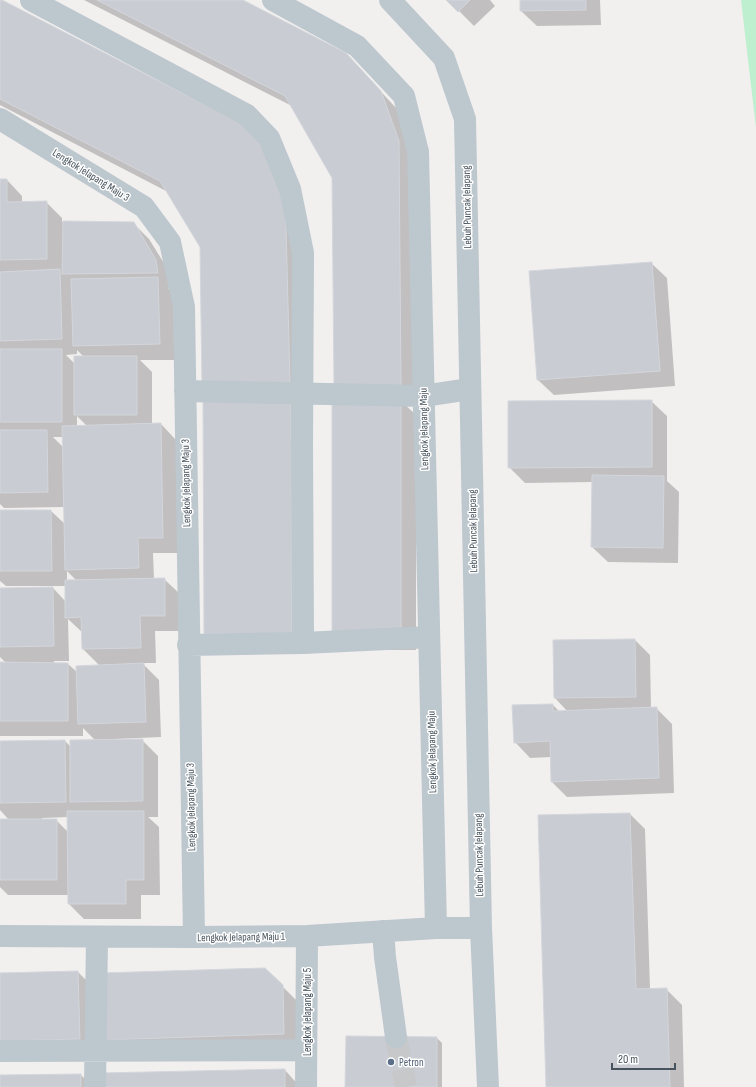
<svg xmlns="http://www.w3.org/2000/svg" width="756" height="1087" viewBox="0 0 756 1087" font-family="'Sofia Sans Condensed',sans-serif">
<style>
.green{fill:#beefcf}
.shadow{fill:#0003;fill-rule:evenodd}
.building{fill:#c9ccd2;stroke:#d3d6db}
.lines{fill:none;stroke-linecap:round;stroke-linejoin:round}
.minor-tunnel{stroke:#c7c8ca;stroke-width:22;stroke-dasharray:22 11;stroke-linecap:butt}
.minor{stroke:#bdc7ce;stroke-width:22}
.service-dot{fill:#5c6f8a;stroke:#fff;stroke-width:1.5}
.labels{text-anchor:middle;dominant-baseline:central;stroke-width:3;stroke-linejoin:round;paint-order:stroke}
.street-label{font-size:11px;fill:#47535c;stroke:#fff}
.service-label{font-size:11px;fill:#4e5e75;stroke:#fff;text-anchor:start}
</style>
<rect width="100%" height="100%" fill="#f2efef"/>
<path class="green" d="M741,0H756V128Z"/>
<path class="shadow" d="M0,0L249,129L300,203L306,414L205,634L204,398L201,246L168,192L0,105Z
M84,0H240L361,70L396,108L414,157L416,401H401L416,415V650H349L350,400L333,177L292,106Z
M448,0H490L495,6L474,26Z
M521,0H600L601,25L537,26L521,11Z
M0,180H7L22,196V203L46,202L62,218V222L133,223L149,239L172,276L173,288H168L173,293L175,360H140L152,372V425L161,424L176,440L178,553H153L154,579H164L180,594L181,631H155L156,663H142L159,680L161,737L115,739V741L142,740L158,756V817H148L159,827L160,895H141V919H84L69,904V895H8L0,887V820H9L0,810V742L65,741L71,747L96,741L83,728V736H0V663H6L0,657V589L53,588L66,602V586H6L0,581V511H51L65,524L64,507L4,508L0,504ZM77,350L84,357L75,364L66,355L77,354ZM77,416L87,426H77ZM53,437H63V447ZM67,571L77,581H67ZM68,619L83,633V649L100,666L77,672L68,664L54,663V661H69ZM68,817V832L56,820H42V818Z
M651,263L667,278L675,386L554,395L538,380Z
M651,401L667,416V481L679,492L678,563L608,562L592,547L593,482L525,483L509,467Z
M635,640L650,655L651,709L656,708L672,724L674,793L567,797L552,782L551,757L530,758L515,742L553,705L560,712H568L555,698L554,641Z
M630,814L645,829L650,989H666L682,1005L684,1087H547Z
M265,969L298,1002L299,1049L104,1040Z
M78,972L93,987L95,1054L0,1056V974Z
M437,1038L442,1043V1087H346Z
M285,1070L300,1087H101Z
M81,1075L93,1087H0V1076Z"/>
<path class="building" d="M0,0H2L250,128L285,187L290,384L202,386L200,247L160,181L0,99Z
M97,0H243L346,53L381,91L399,141L401,386L334,385L332,178L285,96Z
M446,0H470L458,12Z
M520,0H586V10L520,11Z
M0,179H7V202L47,201V259L0,260Z
M63,221L134,222L156,260L158,273L62,274Z
M652,262L660,371L537,380L529,271Z
M60,269L62,339L0,341V272Z
M158,277L160,344L73,346L71,279Z
M0,349H62V422H0Z
M74,356H137V415H74Z
M203,397H291L292,634H204Z
M332,399H401V634H332Z
M652,400V467L508,468V401Z
M161,423L163,538H138L139,568L65,570L62,426Z
M0,430H47L48,492L0,493Z
M592,475L664,476L663,548L591,547Z
M0,510H51L52,571H0Z
M165,578V616H140L141,648L82,649L81,617L65,618V580Z
M53,587L54,646L0,647V588Z
M635,639L636,697L554,698L553,640Z
M0,662L68,663V721H0Z
M144,663L146,722L78,724L76,666Z
M553,704V711L657,707L659,778L551,782L550,741L514,743L512,705Z
M143,739V801L70,802V740Z
M65,740L66,802L0,803V741Z
M67,811H144V880H126V904H68Z
M630,813L636,989L667,988L670,1087H546L538,815Z
M0,819H57V880H0Z
M265,968L283,985L284,1034L103,1040L101,973Z
M78,971L80,1039L0,1041V973Z
M346,1036L437,1037V1087H345Z
M285,1069V1087H100V1073Z
M81,1074V1087H0V1075Z"/>
<g class="lines">
<path class="minor-tunnel" d="M396,1037L406,1087"/>
<path class="minor" d="M31,0L247,115L269,138L290,189L303,253L302,445L303,643
M273,0L357,46L404,96L418,152L436,928
M390,0L444,58L465,119L481,928L488,1087
M0,119L144,207L170,242L184,307L194,937
M185,391L423,396L470,389
M188,645L303,643L429,637
M383,931L385,957L396,1037
M0,936L194,937L307,936L436,928H481
M0,1051L306,1050
M95,1087L97,937
M306,1087L307,936"/>
</g>
<circle class="service-dot" cx="391" cy="1062" r="4"/>
<g class="labels">
<g class="street-label">
<text transform="translate(91 175) rotate(32)">Lengkok Jelapang Maju 3</text>
<text transform="translate(467 207) rotate(-91)">Lebuh Puncak Jelapang</text>
<text transform="translate(424 429) rotate(-91)">Lengkok Jelapang Maju</text>
<text transform="translate(186 483) rotate(-91)">Lengkok Jelapang Maju 3</text>
<text transform="translate(473 531) rotate(-91)">Lebuh Puncak Jelapang</text>
<text transform="translate(432 752) rotate(-91)">Lengkok Jelapang Maju</text>
<text transform="translate(191 807) rotate(-91)">Lengkok Jelapang Maju 3</text>
<text transform="translate(479 855) rotate(-91)">Lebuh Puncak Jelapang</text>
<text transform="translate(241 937) rotate(-1)">Lengkok Jelapang Maju 1</text>
<text transform="translate(307 1012) rotate(-90)">Lengkok Jelapang Maju 5</text>
</g>
<g class="service-label">
<text x="399" y="1062">Petron</text>
</g>
</g>
<path d="M612 1063v6h63v-6" fill="none" stroke="#47535c" stroke-width="2"/>
<text x="618" y="1063" font-size="12" fill="#47535c" stroke="#ffffff" stroke-width="3" paint-order="stroke">20 m</text>
</svg>
